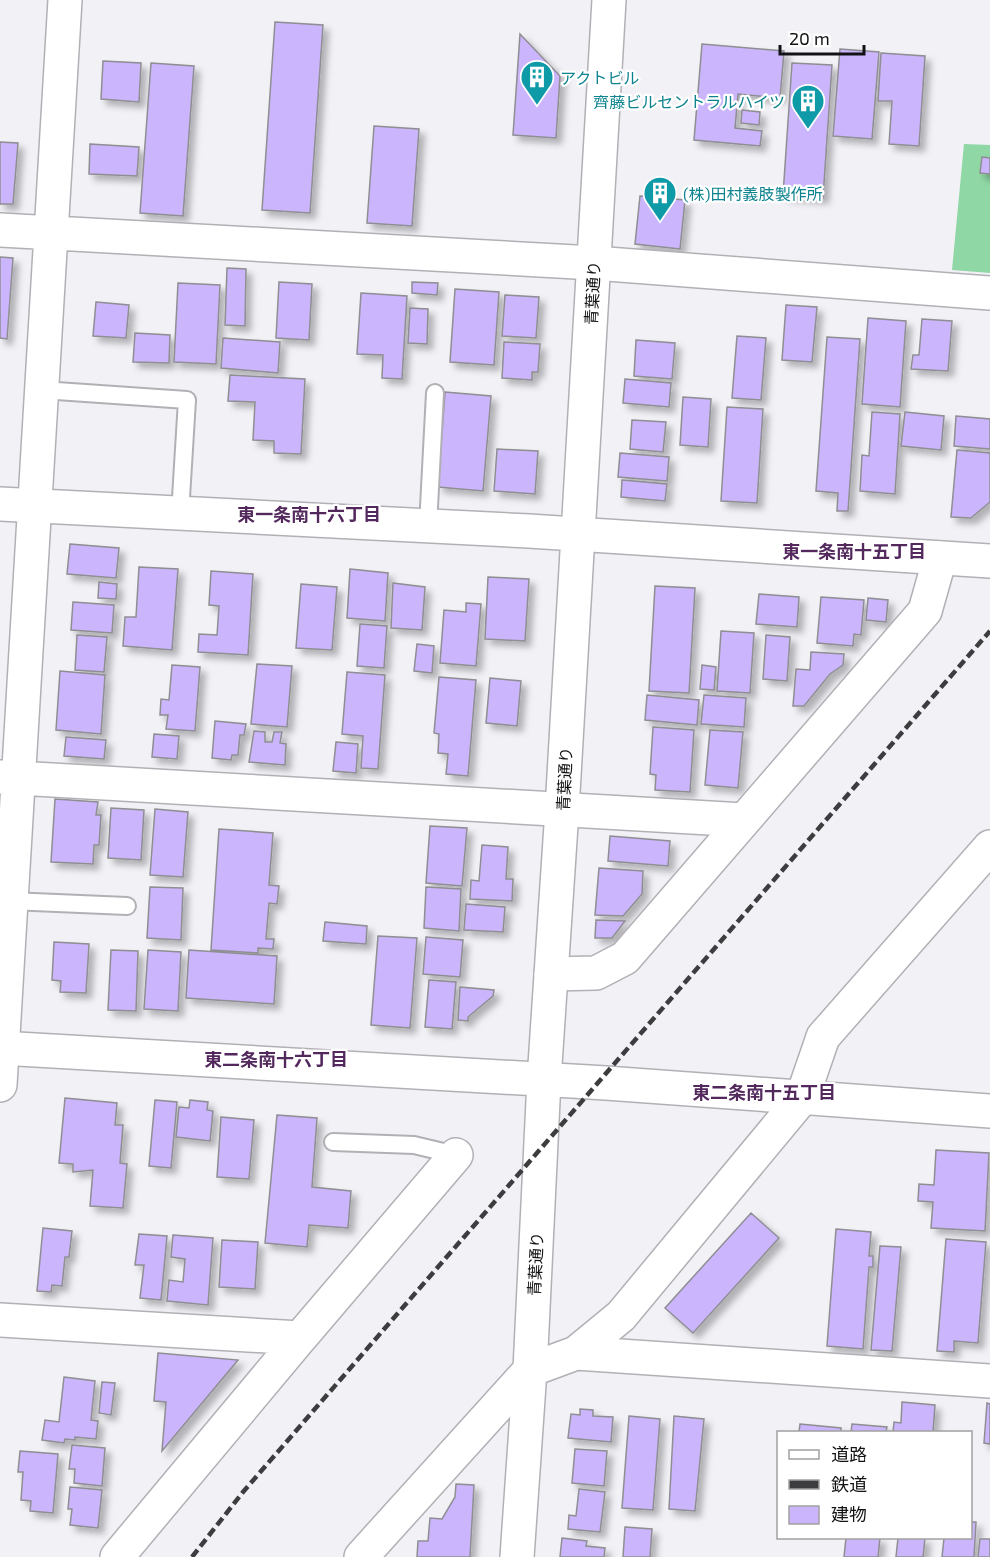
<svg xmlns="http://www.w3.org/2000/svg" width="990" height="1557" viewBox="0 0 990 1557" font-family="'Exo 2','Noto Sans JP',sans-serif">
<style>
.green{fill:#8fd7a4}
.building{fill:#cbb5fc;stroke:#8f8e93;stroke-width:1.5;filter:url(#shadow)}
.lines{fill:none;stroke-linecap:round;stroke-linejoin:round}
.service-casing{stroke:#b2b0b5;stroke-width:20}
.minor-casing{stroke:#b2b0b5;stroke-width:36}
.tertiary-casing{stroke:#b2b0b5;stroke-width:36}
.service{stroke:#fff;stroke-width:16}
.minor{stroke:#fff;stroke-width:33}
.tertiary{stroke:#fff;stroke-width:33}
.rail{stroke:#3d3c3e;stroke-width:4.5;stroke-dasharray:9 4.5;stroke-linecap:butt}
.labels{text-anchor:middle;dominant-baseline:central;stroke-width:4.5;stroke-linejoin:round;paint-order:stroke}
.culture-label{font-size:16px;fill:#0d838f;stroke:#fff;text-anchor:start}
.street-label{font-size:16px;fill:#131214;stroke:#fff}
.neighbourhood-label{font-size:18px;font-weight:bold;fill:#53295d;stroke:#fff}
</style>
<defs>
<filter id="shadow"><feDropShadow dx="5.5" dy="5.5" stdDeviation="3" flood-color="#0004"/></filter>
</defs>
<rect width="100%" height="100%" fill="#f2f1f6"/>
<path class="green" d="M964,144L990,145V273L952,270Z"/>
<path class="building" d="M275,22L323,25L310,213L262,210Z
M520,34L560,76L556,138L513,135Z
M702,44L784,51L780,98L738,94L735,128L762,131L760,146L694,140Z
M840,49L879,52L872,139L833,136Z
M881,53L925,56L919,146L889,144L892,101H878Z
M103,61L141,63L139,102L101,99Z
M151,63L194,66L183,216L140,213Z
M792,63L832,65L823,198L783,195Z
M742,110L760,112L759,125L741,123Z
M374,126L419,129L412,226L367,223Z
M0,142L18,143L13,204H0Z
M90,144L139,147L137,176L89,174Z
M982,157L990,158V174L980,173Z
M640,196L685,200L680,249L635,244Z
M0,257L13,258L7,339L0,338Z
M227,268L246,269L245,326L225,325Z
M279,282L312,284L309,340L276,338Z
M412,282L438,283L437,295L412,293Z
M178,283L220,285L216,364L174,362Z
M455,289L499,292L494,365L450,362Z
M361,293L407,296L402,379L382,378L383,355L357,354Z
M505,295L539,297L536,338L502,336Z
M96,302L129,305L126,338L93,336Z
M786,305L817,307L812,362L782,360Z
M410,308L428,309L427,344L408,343Z
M868,318L906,321L900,407L862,404Z
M922,319L952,321L948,371L911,369L913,355H919Z
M135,333L170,335L169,363L133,362Z
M737,336L766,338L761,400L732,398Z
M827,337L860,339L848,511H837L838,493L816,491Z
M223,338L280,342L278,373L221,368Z
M636,340L675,343L672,379L634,376Z
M504,342L540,344L538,372H532V380L502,378Z
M230,375L305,379L301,454L274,453V441L253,440L255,402L228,401Z
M625,379L671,383L669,407L623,403Z
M445,392L491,396L483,491L438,487Z
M683,397L711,399L708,447L680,445Z
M727,407L763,409L757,503L721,501Z
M872,412L900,414L895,494L860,491L862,455L869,456Z
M905,412L944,416L941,450L901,446Z
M956,416L990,419V449L954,446Z
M632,420L666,422L663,452L630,449Z
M497,449L538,451L535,494L494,491Z
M957,450L990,453V502L971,518L951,517Z
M620,453L669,457L667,481L618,477Z
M622,480L667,484L665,501L621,497Z
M70,544L119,548L116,578L67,574Z
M139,567L178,569L172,650L123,646L125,617H136Z
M350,569L388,573L385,621L347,618Z
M211,571L253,574L248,655L198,652L199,634L217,635L219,606L209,605Z
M488,577L529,579L525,641L485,639Z
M99,582L117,584L116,599L98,598Z
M393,583L425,587L422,630L391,628Z
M301,584L337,587L332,650L296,648Z
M655,586L695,588L689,693L649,691Z
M759,594L799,597L797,627L756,624Z
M821,597L864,600L861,635L854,634L853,646L817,643Z
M868,598L888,600L886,622L866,620Z
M73,602L114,605L112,633L71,630Z
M466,603L481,604L476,666L440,663L444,610L466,612Z
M360,624L387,626L384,668L357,666Z
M721,631L754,633L750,693L717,691Z
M77,635L107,637L104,672L75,670Z
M766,635L790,637L787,681L763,679Z
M417,644L434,646L432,673L414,671Z
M811,652L844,654L843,665L830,674L804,706H793L796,669L810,670Z
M257,664L292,666L287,727L251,724Z
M172,665L200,667L195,731L166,729L168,715H160L161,699L169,700Z
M702,665L716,667L714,690L700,689Z
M60,671L105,675L101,734L56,730Z
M347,672L385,675L378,769L361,768L363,736L342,734Z
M439,677L476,680L468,776L446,774L448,754L438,753L439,734L434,733Z
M490,678L521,681L517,726L486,723Z
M647,695L699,700L697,725L645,720Z
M704,695L746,698L744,727L701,724Z
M215,721L246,724L244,735H240L238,755H232L231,760L212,758Z
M653,727L694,730L690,792L655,790L656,775L650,774Z
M710,730L743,732L738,788L705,785Z
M254,731L265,732V742H272L274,732H282L280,743L286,744L285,765L249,762Z
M154,734L179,736L177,759L152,757Z
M66,737L106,740L104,759L64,756Z
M336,742L358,744L356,773L333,771Z
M55,799L98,802L96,815H101L99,845H94L93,864L51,862Z
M111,808L144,810L141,860L108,858Z
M155,809L188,812L183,877L150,875Z
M430,826L467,828L462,886L426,883Z
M219,829L273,833L269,885L279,886L277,904L269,903L266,939H274L273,949L258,948V953L211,950Z
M610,836L670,841L668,866L608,861Z
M482,845L508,847L506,879H513L512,901L470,899L471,880L479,881Z
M599,868L643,871L642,894L623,916L595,915Z
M150,887L183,888L181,940L147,938Z
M426,887L461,889L459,931L424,928Z
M466,904L505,907L503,932L464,930Z
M596,920L625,921L612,938H595Z
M325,922L367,926L366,944L323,941Z
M378,936L417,938L410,1028L371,1025Z
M426,937L463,940L460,977L423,974Z
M54,942L89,944L86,993L60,992L61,981L52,980Z
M111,950L138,951L136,1011L108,1010Z
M148,950L181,952L178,1011L144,1009Z
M189,950L277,956L274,1004L186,998Z
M429,980L456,982L452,1029L425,1027Z
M460,987L494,990L493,996L468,1017V1021L458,1020Z
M65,1098L117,1103L115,1125H123L120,1163L127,1164L123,1208L90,1206L93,1170L73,1172V1164L59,1163Z
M155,1100L177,1102L171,1168L149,1166Z
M190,1100L208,1102L207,1110L213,1111L210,1141L176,1137L179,1107L189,1108Z
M277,1115L317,1118L312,1187L351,1191L348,1228L309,1225L307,1247L265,1243Z
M221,1117L254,1120L249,1179L217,1177Z
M936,1150L989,1153L985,1231L931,1228L933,1202L918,1201L919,1184L934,1185Z
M751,1213L779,1238L693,1333L665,1308Z
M43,1228L72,1231L69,1257H65L62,1286L52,1285L51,1292L37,1291Z
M836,1229L871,1232L869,1256H873V1267H869L863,1349L827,1346Z
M139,1234L167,1236L161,1300L140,1298L144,1265H135Z
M173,1235L213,1238L208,1305L167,1301L169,1280L183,1282L185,1259L171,1257Z
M946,1239L986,1242L978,1343L954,1341V1352L937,1351Z
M222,1240L258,1242L255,1289L219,1287Z
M880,1246L901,1247L892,1351L871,1350Z
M158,1353L238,1360L162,1451L166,1402L154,1401Z
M64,1377L95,1381L91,1420L98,1421L96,1439L75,1437V1440L65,1439L64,1443L42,1440L45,1420L59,1422Z
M102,1382L115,1383L111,1415L99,1413Z
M902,1402L935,1405L933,1432H893L894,1422L901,1423Z
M987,1403L990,1404V1444L984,1443Z
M580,1409L593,1410V1416L613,1417L611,1442L568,1438L571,1414L580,1415Z
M629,1416L660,1419L653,1510L622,1508Z
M674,1416L704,1419L695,1511L669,1509Z
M800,1424L841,1428V1432H799Z
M852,1424L887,1427L886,1432H851Z
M72,1445L105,1448L102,1486L74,1483L75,1469H69Z
M575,1449L607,1451L604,1486L572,1483Z
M20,1451L58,1454L53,1513L30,1511L31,1501L21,1500L23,1472H18Z
M456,1484L474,1485L470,1557H417L418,1541H428L430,1518L442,1519L455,1497Z
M70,1487L102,1490L98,1528L70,1525L72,1509H68Z
M579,1489L605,1492L600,1532L568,1529L569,1515L576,1516Z
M970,1522H976L974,1557H942L944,1538H970Z
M625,1527L652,1529L650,1557H623Z
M562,1538L587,1541L586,1546L605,1548L604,1557H560Z
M846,1538H880L878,1557H844Z
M898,1538H925L923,1557H896Z
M980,1539H990V1557H978Z"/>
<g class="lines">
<g class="service-casing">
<path id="service" d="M42,390L187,400L180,514
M428,526L435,393
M10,901L127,906
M333,1142L414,1145L456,1155"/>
</g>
<g class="minor-casing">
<path id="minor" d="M0,230L594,263L990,293
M0,777L744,820
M551,974L596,973L625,958L925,611L940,558
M0,1085L65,0
M0,1320L300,1338L456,1155
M576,1353L990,1381
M117,1557L300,1338
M361,1557L530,1370L576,1353L621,1316L802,1098L823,1037L990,847"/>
</g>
<g class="tertiary-casing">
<path id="tertiary" d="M0,504L529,531L990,561
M0,1048L606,1083L990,1111
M517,1557L530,1370L544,1080L562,810L609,0"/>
</g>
<use href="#service" class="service"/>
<use href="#minor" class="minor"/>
<use href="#tertiary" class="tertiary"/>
<path class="rail" d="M192,1557L243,1492L392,1320L990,631"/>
</g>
<defs>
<g id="building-pin" transform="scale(1.725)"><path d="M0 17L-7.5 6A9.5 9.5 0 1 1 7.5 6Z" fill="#0f9aa8" stroke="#fff"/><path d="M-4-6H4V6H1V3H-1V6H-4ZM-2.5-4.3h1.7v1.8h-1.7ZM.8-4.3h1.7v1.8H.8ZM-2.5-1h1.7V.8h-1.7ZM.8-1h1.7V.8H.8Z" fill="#fff"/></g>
</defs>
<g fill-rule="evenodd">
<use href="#building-pin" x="537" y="77"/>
<use href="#building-pin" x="808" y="101"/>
<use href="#building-pin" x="660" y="193"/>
</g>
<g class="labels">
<g class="culture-label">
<text x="560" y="77">アクトビル</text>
<text x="785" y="101" text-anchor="end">齊藤ビルセントラルハイツ</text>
<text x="683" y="193">(株)田村義肢製作所</text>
</g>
<g class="street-label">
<text transform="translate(592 293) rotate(-87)">青葉通り</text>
<text transform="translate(564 779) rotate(-87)">青葉通り</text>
<text transform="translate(535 1264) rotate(-87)">青葉通り</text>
</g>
<g class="neighbourhood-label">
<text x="309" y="514">東一条南十六丁目</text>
<text x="854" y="551">東一条南十五丁目</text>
<text x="276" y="1059">東二条南十六丁目</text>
<text x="764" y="1092">東二条南十五丁目</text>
</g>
</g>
<rect x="777" y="1431" width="195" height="108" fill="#ffffff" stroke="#a1a0a1" stroke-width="1.5"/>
<rect x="789" y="1450" width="30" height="9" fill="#ffffff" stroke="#a1a0a1" stroke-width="1.5"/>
<text x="831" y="1461" font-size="18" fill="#131214">道路</text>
<rect x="789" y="1480" width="30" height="9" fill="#3d3c3e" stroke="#a1a0a1" stroke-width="1.5"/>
<text x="831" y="1491" font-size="18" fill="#131214">鉄道</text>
<rect x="789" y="1506" width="30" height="18" fill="#cbb5fc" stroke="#a1a0a1" stroke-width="1.5"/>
<text x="831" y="1521" font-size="18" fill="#131214">建物</text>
<path d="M780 45v9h84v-9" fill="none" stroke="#131214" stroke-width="3"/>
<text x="789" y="45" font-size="18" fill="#131214" stroke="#ffffff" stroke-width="4.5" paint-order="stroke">20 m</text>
</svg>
